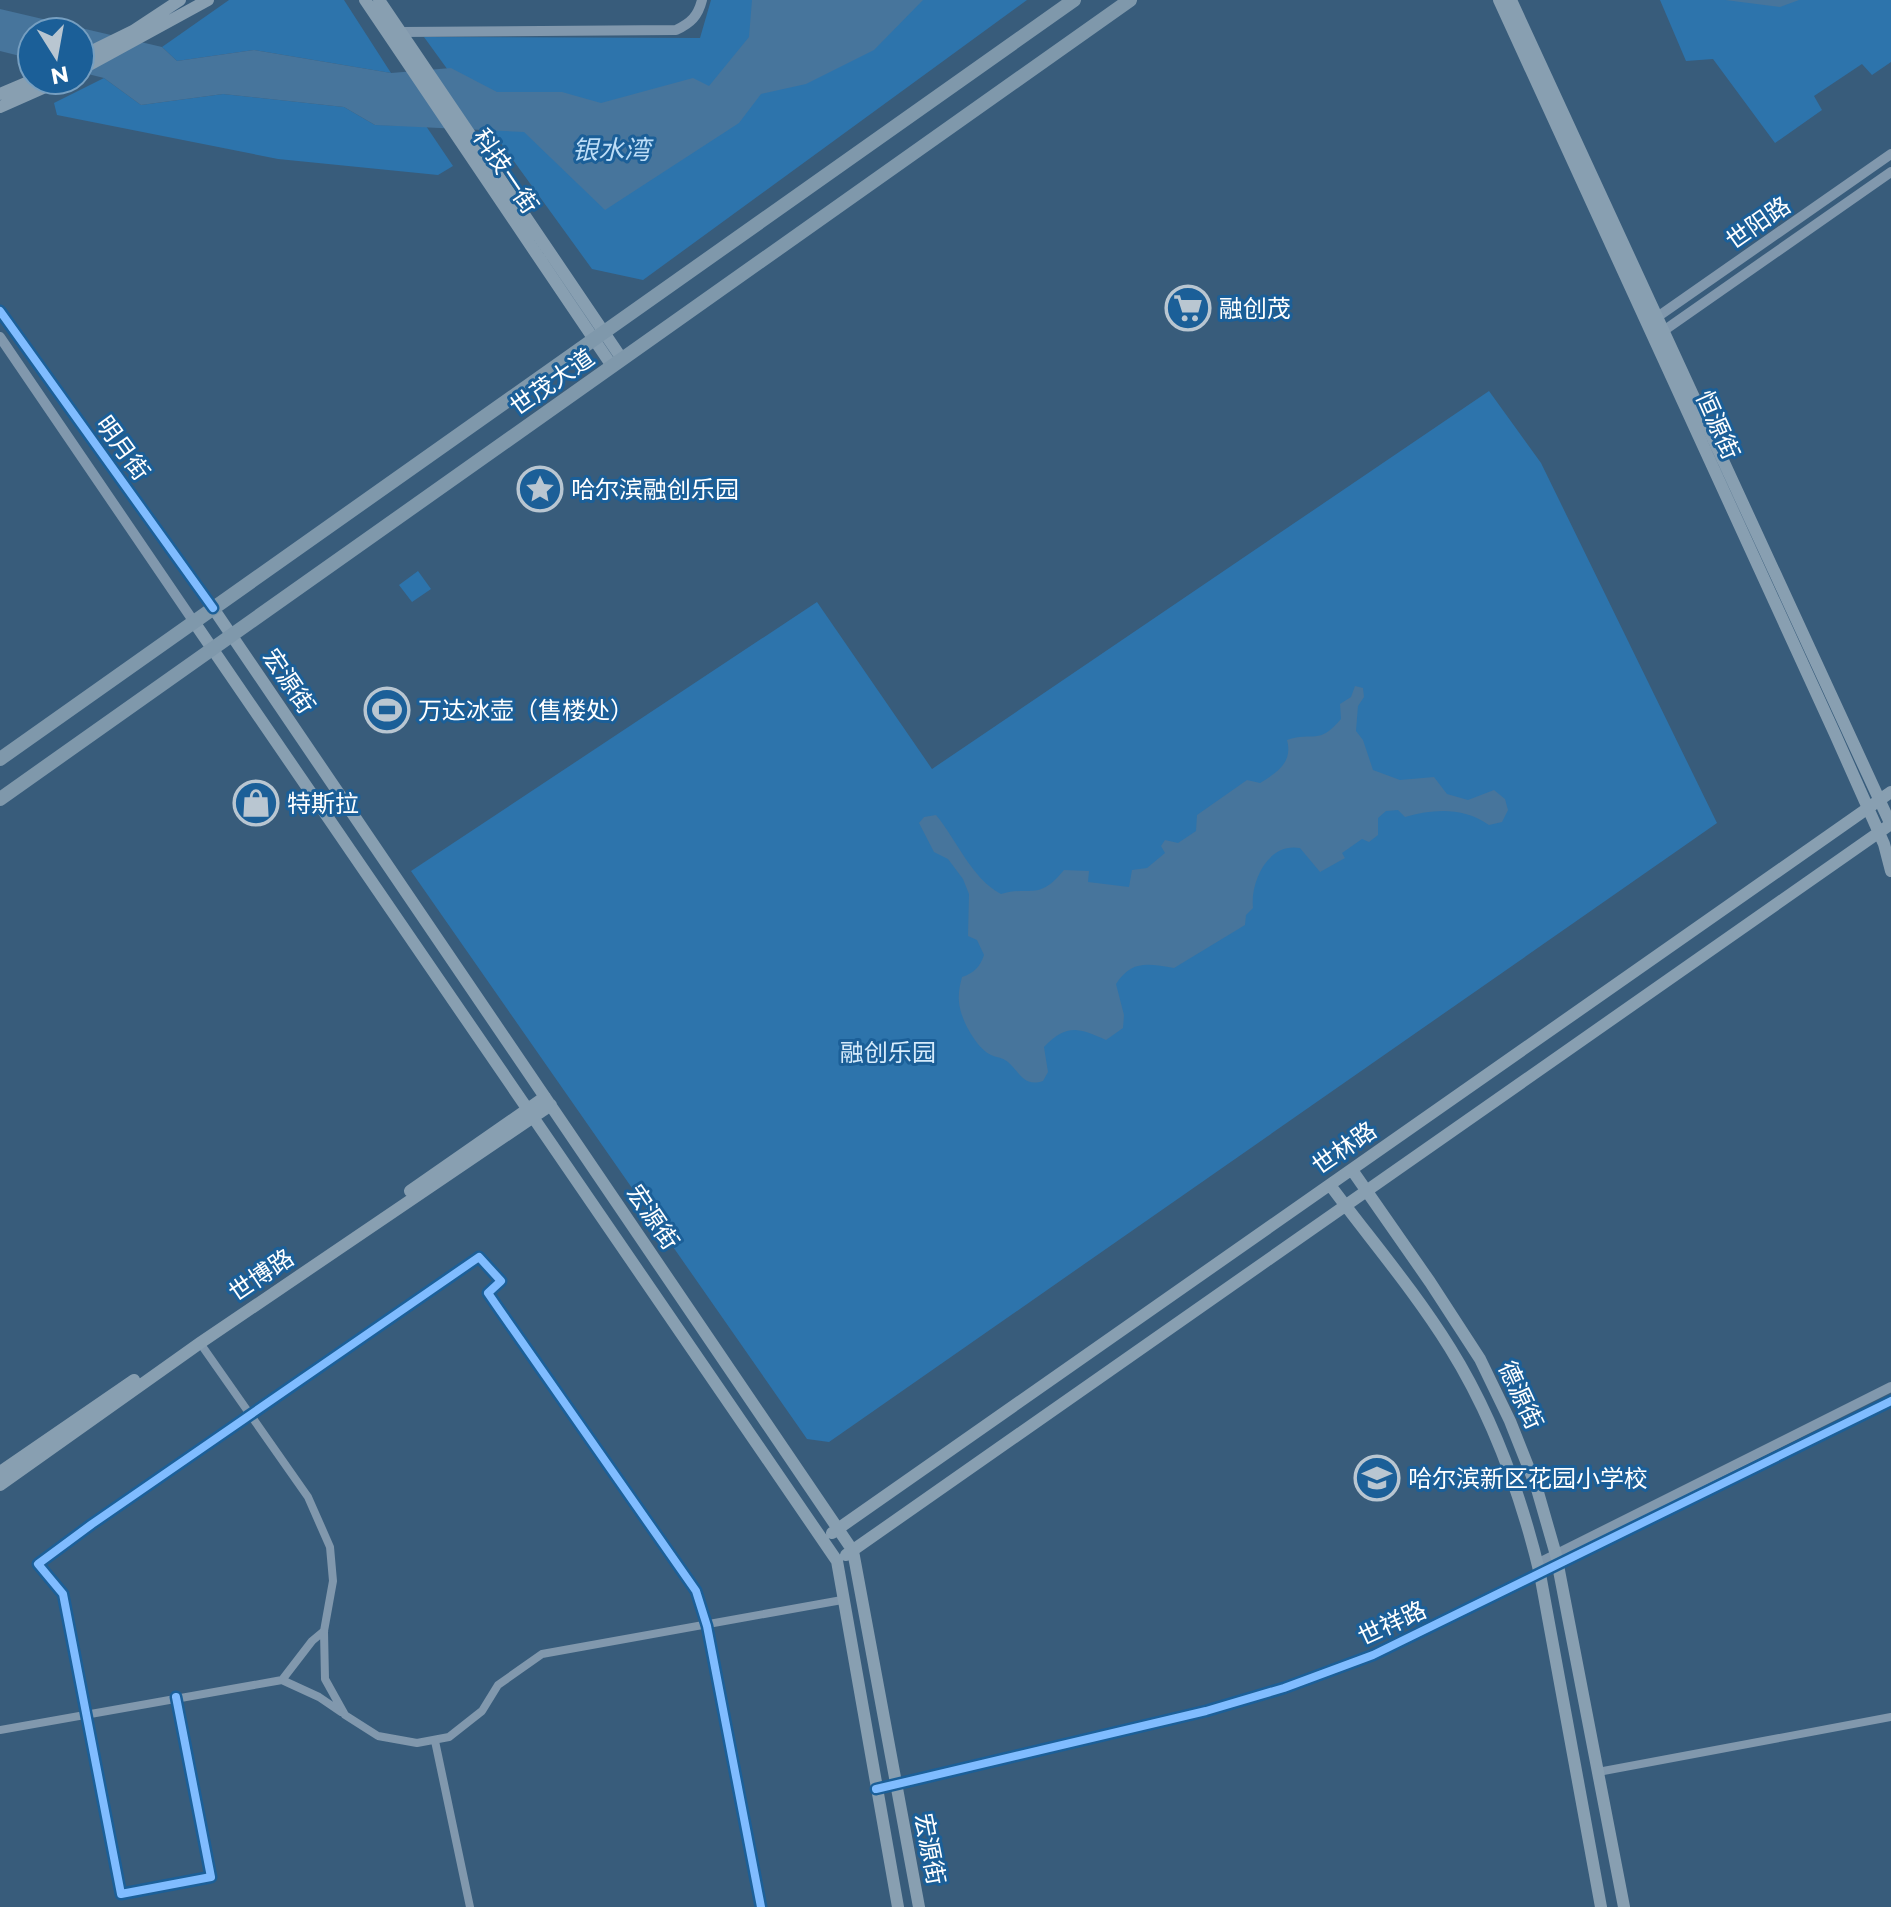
<svg xmlns="http://www.w3.org/2000/svg" width="1891" height="1907" viewBox="0 0 1891 1907" font-family="Montserrat,'Noto Sans SC',sans-serif">
<style>
.green{fill:#2d74ac}
.water{fill:#47759c}
.lines{fill:none;stroke-linecap:round;stroke-linejoin:round}
.minor{stroke:#8198ad;stroke-width:8}
.tertiary{stroke:#8198ad;stroke-width:10}
.secondary{stroke:#889fb1;stroke-width:12}
.primary{stroke:#7f98ab;stroke-width:14}
.cycleway-casing{stroke:#1b5f98;stroke-width:13}
.cycleway{stroke:#80bcff;stroke-width:8}
.labels{text-anchor:middle;dominant-baseline:central;stroke-width:6;stroke-linejoin:round;paint-order:stroke}
.street-label{font-size:24px;fill:#fff;stroke:#1b5f98}
.poi-label{font-size:24px;fill:#fff;stroke:#1b5f98;text-anchor:start}
.park-label{font-size:24px;fill:#d6ebfb;stroke:#1b5f98}
.water-label{font-size:26px;font-style:italic;fill:#bcddf7;stroke:#1b5f98}
</style>
<rect width="100%" height="100%" fill="#385c7b"/>
<path class="green" d="M229,0H344L391,73L254,50L177,61L162,47Z
M711,0H1027L643,280L592,269L424,37L700,38Z
M1660,0H1891V62L1872,75L1862,64L1814,96L1822,110L1775,143L1713,59L1686,61Z
M104,78L141,105L223,94L344,107L375,125L426,126L453,166L438,175L278,159L57,115L54,103Z
M1489,391L1541,463L1717,823L829,1442L807,1439L411,871L817,602L932,769Z
M418,571L431,589L412,602L399,585Z"/>
<path class="water" d="M752,0H923L874,50L806,84L761,94L739,123L605,210L524,132L375,125L344,107L223,94L141,105L104,78L80,72V32H32V59L0,51V9L162,47L177,61L254,50L391,73L451,68L497,92H562L601,103L693,78L709,86L749,37Z
M1725,0H1799L1780,7Z
M1355,686L1363,688L1364,697L1358,706L1356,731L1363,740L1373,770L1400,780L1434,777L1447,794L1468,800L1494,790L1505,799L1508,810L1502,822L1489,825C1463,807 1434,809 1405,817L1398,810L1386,811L1378,818V835L1369,842L1362,839L1342,853L1345,858L1320,872L1300,848C1268,842 1250,882 1253,908L1246,915L1245,925L1174,968C1149,964 1132,959 1116,984L1124,1015L1123,1028L1106,1040C1078,1027 1066,1024 1044,1047L1048,1072L1043,1081C1024,1087 1021,1074 1008,1062C1002,1057 998,1058 991,1055C976,1048 960,1018 959,1002C958,993 960,985 962,977C974,973 980,967 984,955L977,940L968,936L969,894L963,879L948,859L934,852L919,823L924,817L936,815C957,840 971,878 1001,894C1031,885 1038,902 1064,870L1089,871L1088,882L1129,887L1132,870L1147,868L1165,853L1161,846L1165,840L1178,843L1196,831L1197,815L1247,780L1260,783C1278,772 1293,762 1287,740C1314,731 1318,746 1341,719L1340,704L1351,697Z"/>
<g class="lines">
<path class="minor" d="M200,1343L308,1497L330,1547L333,1581L324,1631L325,1679L345,1715L378,1736L417,1743L449,1737L482,1711L498,1685L542,1654L842,1600
M282,1680L312,1641L324,1631
M176,1697L211,1877L121,1894L63,1594L38,1564L92,1524L479,1257L501,1281L488,1293L499,1309L696,1591L707,1626L761,1907
M0,1730L282,1680L319,1697L341,1712
M435,1741L470,1907
M1598,1772L1891,1717"/>
<path class="tertiary" d="M401,32L676,30C691,23 698,16 702,0
M0,311L213,608
M1653,320L1891,154
M1659,334L1891,172
M0,337L194,622
M1537,1564L1891,1387
M876,1789L1206,1711L1284,1688L1373,1655L1891,1401"/>
<path class="secondary" d="M365,0L612,366
M379,0L622,359
M1499,0L1835,734L1884,844L1891,871
M1511,0L1891,825
M80,57L133,31L180,0
M80,70L208,0
M0,94L33,80
M0,107L61,80
M213,608L853,1551L919,1907
M194,622L837,1561L898,1907
M1352,1170L1430,1282L1480,1359L1510,1421L1537,1489L1556,1555L1624,1907
M1330,1185C1370,1239 1414,1290 1450,1348C1493,1417 1521,1495 1540,1574L1601,1907
M410,1191L545,1097
M0,1472L134,1380
M0,1485L200,1343L551,1105
M832,1533L1891,792
M846,1555L1891,824"/>
<path class="primary" d="M0,759L1074,0
M0,799L1130,0"/>
<g class="cycleway-casing">
<path id="cycleway" d="M0,311L213,608
M176,1697L211,1877L121,1894L63,1594L38,1564L92,1524L479,1257L501,1281L488,1293L499,1309L696,1591L707,1626L761,1907
M876,1789L1206,1711L1284,1688L1373,1655L1891,1401"/>
</g>
<use href="#cycleway" class="cycleway"/>
</g>
<defs>
<g id="supermarket-ring" transform="scale(2.3)"><circle r="9.5" fill="#1b5f98" stroke="#b9c6d1" stroke-width="1.5"/><path d="M-6-5.5h2.5l.6 2H6L4.5 2H-2.5L-4.4-4H-6ZM-1.5 3.2a1.3 1.3 0 1 0 .1 0ZM3 3.2a1.3 1.3 0 1 0 .1 0Z" fill="#b9c6d1"/></g>
<g id="sight-ring" transform="scale(2.3)"><circle r="9.5" fill="#1b5f98" stroke="#b9c6d1" stroke-width="1.5"/><path d="M0-6L1.8-2.2L6-1.7L2.9 1.2L3.7 5.4L0 3.3L-3.7 5.4L-2.9 1.2L-6-1.7L-1.8-2.2Z" fill="#b9c6d1"/></g>
<g id="stadium-ring" transform="scale(2.3)"><circle r="9.5" fill="#1b5f98" stroke="#b9c6d1" stroke-width="1.5"/><path d="M0-5a6.5 5 0 1 0 0 10a6.5 5 0 1 0 0-10ZM-3.5-1.8h7v3.6h-7Z" fill="#b9c6d1"/></g>
<g id="shop-ring" transform="scale(2.3)"><circle r="9.5" fill="#1b5f98" stroke="#b9c6d1" stroke-width="1.5"/><path d="M-5-2.5h2.3a2.7 3.5 0 0 1 5.4 0H5L5.5 6h-11ZM-1.5-2.5h3a1.5 2.3 0 0 0-3 0Z" fill="#b9c6d1"/></g>
<g id="school-ring" transform="scale(2.3)"><circle r="9.5" fill="#1b5f98" stroke="#b9c6d1" stroke-width="1.5"/><path d="M0-5L7-2L0 1L-7-2ZM-4 1L0 2.5L4 1V4Q0 6-4 4Z" fill="#b9c6d1"/></g>
</defs>
<g fill-rule="evenodd">
<use href="#supermarket-ring" x="1188" y="308"/>
<use href="#sight-ring" x="540" y="489"/>
<use href="#stadium-ring" x="387" y="710"/>
<use href="#shop-ring" x="256" y="803"/>
<use href="#school-ring" x="1377" y="1478"/>
</g>
<g class="labels">
<g class="street-label">
<text transform="translate(506 171) rotate(56)">科技一街</text>
<text transform="translate(1758 223) rotate(-35)">世阳路</text>
<text transform="translate(552 382) rotate(-35)">世茂大道</text>
<text transform="translate(1718 425) rotate(66)">恒源街</text>
<text transform="translate(123 448) rotate(54)">明月街</text>
<text transform="translate(289 681) rotate(56)">宏源街</text>
<text transform="translate(1344 1148) rotate(-35)">世林路</text>
<text transform="translate(653 1217) rotate(56)">宏源街</text>
<text transform="translate(261 1275) rotate(-34)">世博路</text>
<text transform="translate(1521 1395) rotate(65)">德源街</text>
<text transform="translate(1392 1623) rotate(-25)">世祥路</text>
<text transform="translate(930 1849) rotate(79)">宏源街</text>
</g>
<g class="poi-label">
<text x="1219" y="308">融创茂</text>
<text x="571" y="489">哈尔滨融创乐园</text>
<text x="418" y="710">万达冰壶（售楼处）</text>
<text x="287" y="803">特斯拉</text>
<text x="1408" y="1478">哈尔滨新区花园小学校</text>
</g>
<g class="park-label">
<text x="888" y="1052">融创乐园</text>
</g>
<g class="water-label">
<text x="611" y="150">银水湾</text>
</g>
</g>
<g transform="translate(56 56) rotate(169)"><circle r="38" fill="#1b5f98" stroke="#769fc1" stroke-width="2"/>
<path d="M0-6L14 30L0 20L-14 30Z" fill="#b9c6d1"/>
<text y="-12" font-size="22" font-weight="bold" text-anchor="middle" fill="#ffffff">N</text>
</g>
</svg>
